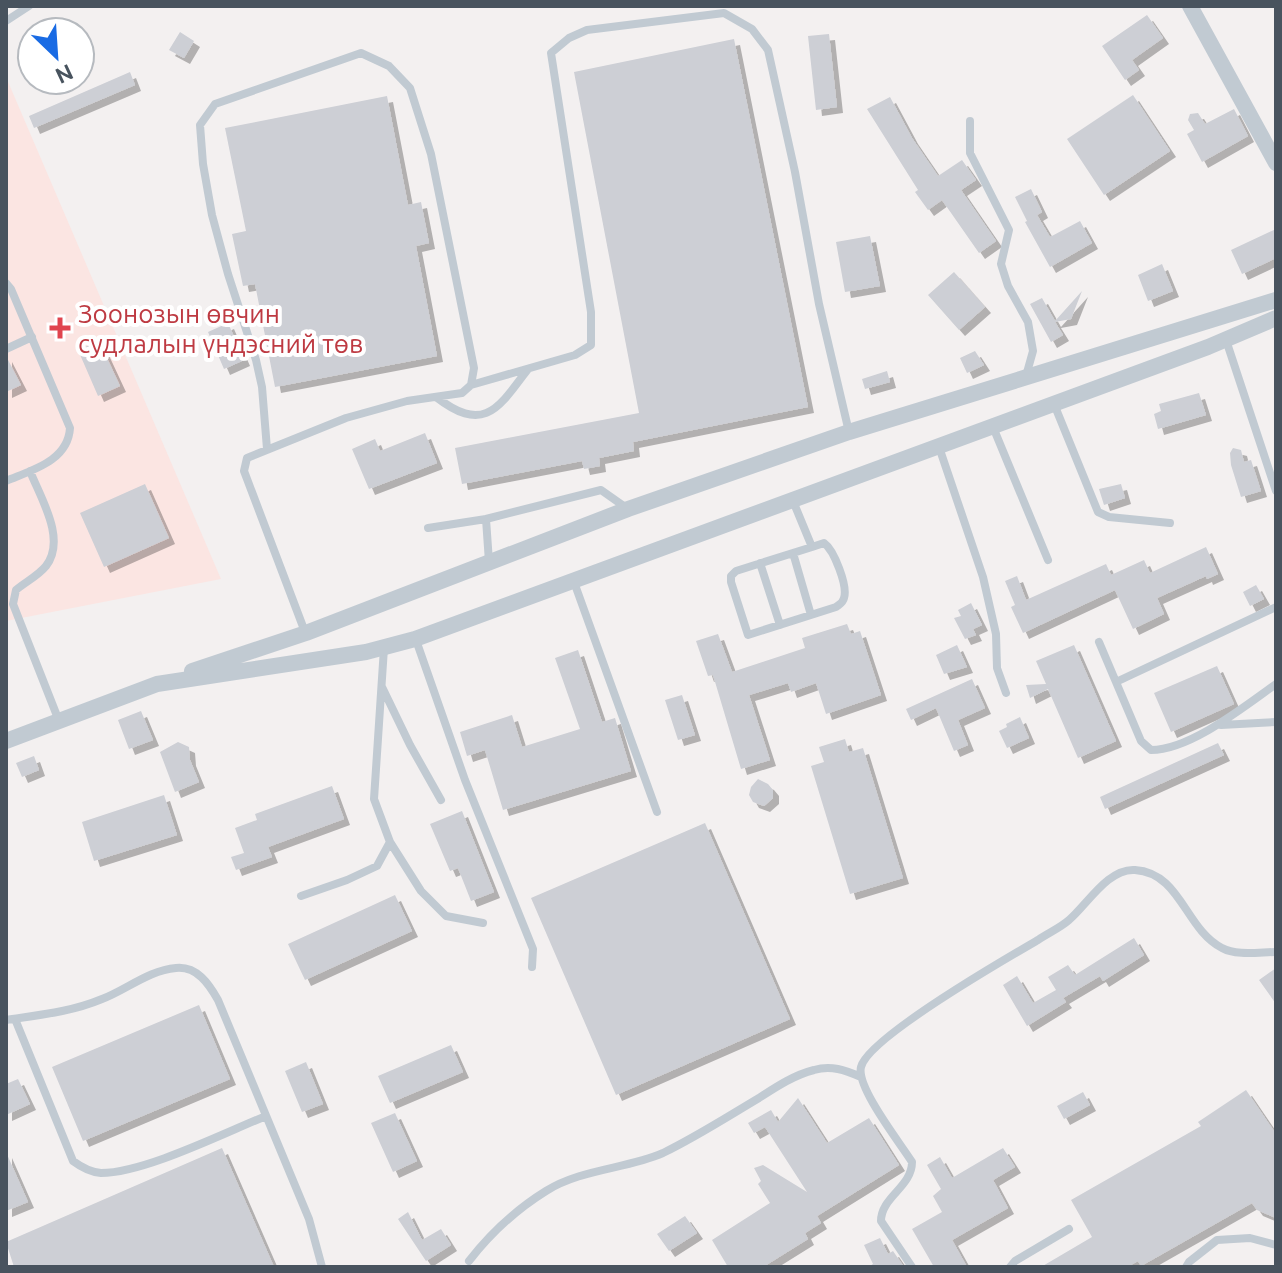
<svg xmlns="http://www.w3.org/2000/svg" width="1282" height="1273" viewBox="0 0 1282 1273" font-family="Ubuntu,sans-serif">
<style>
.medical{fill:#fbe5e2}
.building{fill:#cdcfd5;filter:url(#shadow)}
.lines{fill:none;stroke-linecap:round;stroke-linejoin:round}
.service{stroke:#c1cad2;stroke-width:8}
.minor{stroke:#c1cad2;stroke-width:16}
.health-dot{fill:#e0444e;stroke:#fff;stroke-width:3}
.labels{text-anchor:middle;dominant-baseline:central;stroke-width:8;stroke-linejoin:round;paint-order:stroke}
.health-label{font-size:26px;fill:#be3a42;stroke:#fff;text-anchor:start}
</style>
<defs>
<filter id="shadow"><feDropShadow dx="6" dy="6" stdDeviation="0" flood-color="#0004"/></filter>
</defs>
<rect width="100%" height="100%" fill="#f3f0f0"/>
<path class="medical" d="M6,77L221,579L6,621Z"/>
<path class="building" d="M1147,15L1163,38L1132,60L1139,70L1125,80L1102,46Z
M180,32L194,41L184,58L169,50Z
M829,34L837,107L816,110L808,36Z
M734,39L808,407L633,442L634,451L599,458L600,466L584,469L582,461L462,484L455,448L639,413L574,72Z
M130,72L135,85L34,128L29,116Z
M1133,95L1170,151L1104,195L1067,139Z
M387,96L408,205L421,202L429,243L416,246L437,356L275,387L255,284L243,286L232,234L246,231L225,128Z
M890,97L912,138L938,176L962,160L976,180L961,190L996,241L979,253L942,200L928,210L915,192L918,190L867,109Z
M1234,109L1248,136L1202,162L1187,134L1194,130L1188,120L1190,114L1198,113L1205,124Z
M1031,189L1042,212L1037,215L1050,237L1080,221L1092,243L1050,267L1025,222L1027,221L1015,197Z
M1276,229V258L1242,274L1231,250Z
M870,236L880,286L845,292L836,242Z
M1162,264L1173,291L1148,301L1138,275Z
M954,272L985,307L959,330L928,295Z
M1082,291L1071,319L1055,322L1063,335L1051,342L1030,304L1042,298L1055,321Z
M228,323L244,360L224,369L208,332Z
M99,341L120,386L98,396L78,350Z
M975,351L984,365L967,373L960,358Z
M6,356L21,385L6,392Z
M887,371L890,382L865,389L862,379Z
M1199,393L1206,415L1158,429L1154,414L1161,411L1159,404Z
M425,433L437,463L369,489L352,449L375,439L380,451Z
M1233,448L1241,450L1244,462L1251,460L1261,491L1241,497L1231,465L1230,453Z
M145,484L169,538L104,567L80,513Z
M1121,484L1125,498L1104,505L1099,489Z
M1206,547L1218,574L1207,579L1206,576L1157,598L1164,614L1133,629L1115,590L1023,633L1011,607L1015,605L1005,581L1017,576L1026,600L1106,564L1111,575L1144,560L1150,573Z
M1256,585L1264,599L1250,606L1243,592Z
M971,603L982,625L973,629L976,635L965,639L954,618L961,616L958,610Z
M847,624L851,634L860,631L881,695L826,714L816,683L791,692L788,683L749,695L770,760L741,769L713,675L708,676L696,641L718,634L732,672L805,648L802,638Z
M957,645L967,667L944,674L936,655Z
M1074,645L1116,741L1078,758L1048,689L1030,698L1026,685L1046,684L1036,661Z
M578,650L602,722L615,718L631,771L503,810L485,750L467,756L460,732L512,715L522,747L580,729L555,658Z
M1217,666L1234,704L1171,732L1154,693Z
M972,679L985,708L958,720L968,745L954,751L936,708L911,720L906,709Z
M682,695L695,735L678,740L665,700Z
M141,711L153,740L129,749L118,720Z
M1020,717L1029,738L1007,748L999,731L1007,727L1006,724Z
M845,739L849,752L863,748L903,878L850,894L811,766L824,762L819,747Z
M178,742L189,747L190,760L199,782L175,792L160,752Z
M1218,743L1224,755L1105,809L1100,797Z
M34,756L39,770L22,777L16,763Z
M758,779L768,784L773,790V798L764,806L753,802L749,795L751,787Z
M332,786L344,819L268,847L272,857L236,870L231,857L244,853L235,828L257,820L255,814Z
M164,795L177,835L94,861L82,822Z
M462,811L494,892L471,901L458,868L450,871L430,824Z
M705,823L790,1019L616,1095L531,898Z
M395,895L412,931L305,980L288,944Z
M1134,938L1144,955L1103,981L1100,976L1063,998L1066,1002L1027,1026L1003,985L1017,976L1033,1003L1056,990L1048,977L1068,965L1075,975Z
M1276,968V1004L1259,980Z
M199,1005L230,1079L83,1141L52,1067Z
M451,1045L463,1072L390,1103L378,1076Z
M306,1062L323,1104L302,1112L285,1071Z
M18,1079L30,1104L6,1115V1084Z
M1246,1090L1276,1134V1218L1257,1210L1252,1203L1141,1266L1138,1261L1127,1267H1041L1092,1237L1071,1200L1201,1126L1198,1122Z
M1083,1092L1090,1105L1064,1119L1057,1106Z
M798,1098L827,1143L869,1118L899,1165L817,1216L821,1223L805,1233L808,1239L763,1267H728L712,1240L770,1203L758,1184L761,1181L754,1168L763,1165L807,1192L765,1127L754,1133L748,1123L771,1110L778,1122Z
M395,1113L417,1161L393,1172L371,1123Z
M222,1148L274,1267H14L6,1242Z
M1003,1148L1015,1167L993,1180L1008,1208L952,1240L967,1267H934L912,1229L942,1212L933,1196L941,1189L927,1165L940,1157L952,1178Z
M6,1152L28,1202L6,1211Z
M408,1212L422,1240L441,1229L451,1245L426,1261L398,1219Z
M685,1216L697,1233L669,1251L657,1234Z
M880,1238L888,1254L893,1251L904,1267H868L873,1264L864,1245Z"/>
<g class="lines">
<path class="service" d="M6,21L29,6
M970,121V153L1009,230L1001,264L1008,286L1028,322L1033,351L1026,376
M6,283L11,289L70,428C68,461 32,470 6,481
M1226,340L1276,491
M6,349L32,337
M471,385L575,355L591,345V312L551,53L569,38L587,30L724,13L752,29L768,50L795,172L819,304L849,432
M436,397C484,434 498,409 528,369
M1054,404L1098,512L1109,517L1170,523
M993,427L1048,560
M939,447L983,577L996,634L997,668L1006,693
M267,449L262,387L256,360L228,274L212,215L203,164L200,125L215,104L361,53L389,66L410,88L431,154L474,368L471,385L462,393L407,401L346,418L247,458L244,471L305,632
M30,471C40,497 67,539 46,566C38,576 25,582 16,590L13,604L59,721
M793,501L812,547L736,571L731,576V582L748,635L836,607C840,604 843,603 844,598C848,586 834,550 824,543L812,547
M428,528L486,519
M793,553L811,615
M489,562L486,519L601,490L628,509
M760,563L780,625
M574,582L657,812
M416,640L465,780L533,949L532,967
M1099,642L1141,741L1151,750C1190,750 1245,706 1276,684
M384,648L374,799L390,842L421,891L446,916L483,923
M1116,682L1276,607
M382,687L410,745L441,800
M1221,725L1276,722
M301,896L347,880L377,866L390,842
M15,1019L73,1161C81,1167 89,1172 101,1173C144,1173 224,1133 266,1116
M6,1020C39,1015 71,1012 102,999C126,990 149,970 176,968C197,966 209,984 218,1000L309,1219L322,1267
M469,1261C490,1234 517,1209 546,1191C581,1169 626,1169 663,1153C696,1137 727,1117 759,1098C776,1087 794,1075 814,1070C831,1065 845,1070 861,1077
M912,1267L881,1221C881,1197 912,1187 912,1162C900,1143 856,1087 861,1067C868,1038 1007,958 1038,940C1048,933 1060,928 1069,920C1087,905 1108,868 1135,870C1181,873 1185,929 1222,948C1236,956 1260,952 1276,952
M1010,1267L1015,1261L1069,1229
M1186,1267L1189,1262L1217,1240L1250,1238L1276,1245"/>
<path class="minor" d="M1190,6L1276,163
M192,671L306,633L628,509L849,432L1276,300
M6,741L157,684L366,652L415,639L1208,347L1276,318"/>
</g>
<path class="health-dot" d="M56 316h8v8h8v8h-8v8h-8v-8h-8v-8h8z"/>
<g class="labels">
<g class="health-label">
<text x="78" y="313">Зоонозын өвчин<tspan x="78" dy="30">судлалын үндэсний төв</tspan></text>
</g>
</g>
<rect width="1282" height="1273" fill="none" stroke="#48535e" stroke-width="16"/>
<g transform="translate(56 56) rotate(155)"><circle r="38" fill="#ffffff" stroke="#b6babf" stroke-width="2"/>
<path d="M0-6L14 30L0 20L-14 30Z" fill="#196be4"/>
<text y="-12" font-size="22" font-weight="bold" text-anchor="middle" fill="#48535e">N</text>
</g>
</svg>
